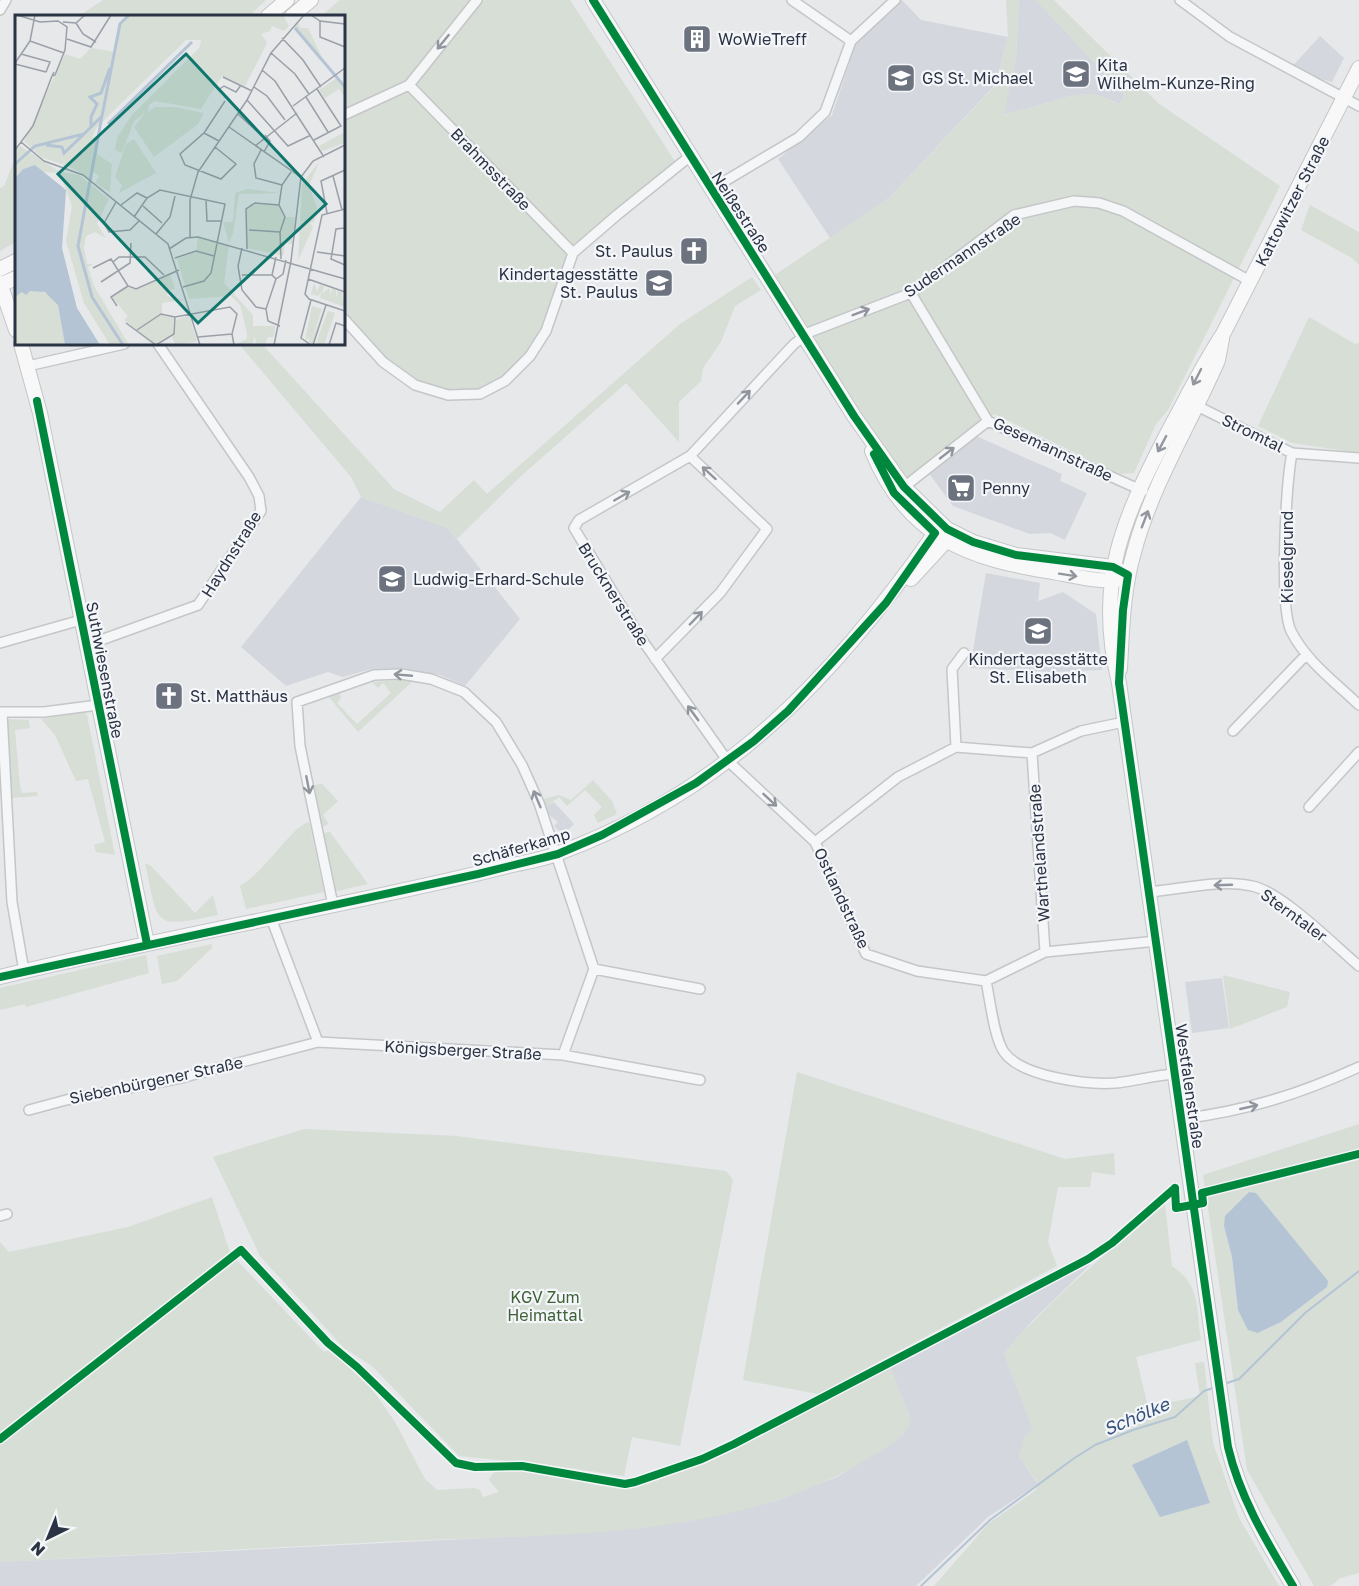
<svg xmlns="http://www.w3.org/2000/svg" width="1359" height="1586" viewBox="0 0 1359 1586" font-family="'Golos Text',sans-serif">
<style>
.built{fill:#d4d7dd}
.green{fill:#d6ded6;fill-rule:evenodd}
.water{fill:#b4c4d5}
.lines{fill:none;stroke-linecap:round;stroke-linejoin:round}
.stream{stroke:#b4c4d5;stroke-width:2}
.street-casing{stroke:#c4c6c8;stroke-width:12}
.secondary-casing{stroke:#c4c6c8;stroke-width:16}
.street{stroke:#f5f6f7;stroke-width:9}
.secondary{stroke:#f8f8f8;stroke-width:14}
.cycleway-casing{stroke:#f4f6f9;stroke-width:11}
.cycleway{stroke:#00873e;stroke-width:8}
.oneway{stroke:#90959e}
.oneway2{stroke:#92969e}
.labels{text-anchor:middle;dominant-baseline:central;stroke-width:4.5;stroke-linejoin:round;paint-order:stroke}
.poi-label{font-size:16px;fill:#2b3445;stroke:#f4f6f9;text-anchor:start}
.street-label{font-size:16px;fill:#2b3445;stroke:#f4f6f9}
.park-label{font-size:16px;fill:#3f6138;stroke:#f4f6f9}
.water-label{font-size:18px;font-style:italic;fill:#34527a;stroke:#f4f6f9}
.inset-river{fill:none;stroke:#b4c4d5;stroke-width:3}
.inset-road{fill:none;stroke:#9ba0a8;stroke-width:1.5}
.view{fill:#0f766e;fill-opacity:0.15;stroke:#0f766e;stroke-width:3}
.inset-edge{fill:none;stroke:#2b3445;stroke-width:3}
</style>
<rect width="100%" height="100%" fill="#e6e8ea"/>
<path class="built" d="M902,0L921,20L1008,37L995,85L890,197L830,238L778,159L832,115L856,43Z
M1019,0H1036L1124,94L1120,104L1094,94L1075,95L1003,115L1016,58Z
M1320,36L1344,58L1332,82L1289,70Z
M976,436L1062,474L1060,481L1087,493L1065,540L1050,533L1030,534L953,506L928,472Z
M361,497L448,528L520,619L465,686L440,675L403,668L371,669L343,677L328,672L286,686L241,647Z
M986,573L1040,583L1038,601L1063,592L1096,614L1102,670L1053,672L970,668Z
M554,802L574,824L563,835L554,826L558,822L549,815L546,807Z
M1222,978L1229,1028L1192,1033L1185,982Z
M1092,1263L1034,1319L1004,1353L1033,1430L1019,1456L1038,1484L988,1517L916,1586H0V1562L548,1535L692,1520L775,1501L837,1477L903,1435L910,1417L889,1365Z"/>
<path class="green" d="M103,0H266L249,16H79Z
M340,0H570L678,166L574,253L546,331L506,383L480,394L429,392L383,362L344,319V16H321Z
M1006,0H1019L1016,58L1004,115L1075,95L1094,94L1119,104L1124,95L1036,0H1054L1158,103L1280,186L1168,410L1156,424L1134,473L1120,474L994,414L904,487L769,279L890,197L995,86L1008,37Z
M16,156V242L0,251V188L4,186Z
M1310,205L1359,232V265L1352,258L1301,230Z
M752,277L761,290L735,306L721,342L703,368L701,381L679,402V442L626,383L519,478L457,539L448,528L361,497L351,477L239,344H262L394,489L440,512L474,480L487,494L680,324Z
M1309,317L1355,344L1359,343V453L1292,443L1258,426Z
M400,680L413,681L358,732L328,696L339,692L341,698L337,703L357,724L391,693L383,683L378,688L372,682Z
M85,712L87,715L115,855L96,852L94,845L105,842L88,779L76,781L55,735L41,719Z
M5,719L29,720L30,728L15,730L20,786L22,793L37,792L38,796L11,798Z
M593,780L612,801L617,814L598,823L594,815L602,807L585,790L567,806L559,797L546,807L543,799L559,795L571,800Z
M322,784L338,801L323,815L329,824L322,827L314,785Z
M309,822L324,892L246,909L240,886C264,873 292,826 309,822Z
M330,832L368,884L337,891L335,889L323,833Z
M145,863L151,866L195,913L213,895L218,915C151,929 159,926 145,863Z
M212,944V948L177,981L162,984L157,956Z
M146,955L149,973L26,1007L25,1004L0,1010V988Z
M1223,975L1290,992L1287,1007L1230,1029Z
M797,1072L1065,1159L1114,1153L1115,1175L1092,1172L1090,1187H1058L1048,1242L1057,1266L818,1394L743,1380Z
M1359,1124V1573L1340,1578L1331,1586H1314L1247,1470L1203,1175ZM1224,1226L1327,1287L1281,1322L1259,1333L1238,1310L1232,1257Z
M304,1129L456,1136L726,1171L733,1180L680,1446L632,1437L624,1476L542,1464L459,1456L372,1366L344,1348L260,1256L213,1157Z
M212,1197L230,1253L324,1352L329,1350L365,1379L395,1422L425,1479L437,1490L474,1488L480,1490L483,1497L499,1492L489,1480C498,1451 575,1481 596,1485C607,1487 617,1487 628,1486C654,1484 678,1472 702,1462C767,1434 827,1399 889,1365L910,1417C911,1435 890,1444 877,1453C738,1543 556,1533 398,1541C265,1548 133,1555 0,1562V1242L9,1252L128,1227Z
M1165,1204L1172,1266C1201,1285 1196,1309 1201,1340L1136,1357L1148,1407L1200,1396L1195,1363L1204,1362L1213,1443L1239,1518L1279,1586H934L988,1524L1036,1490L1038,1483L1019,1456L1024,1437L1033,1430L1004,1353C1054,1296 1106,1253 1165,1204Z"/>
<path class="water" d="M1249,1192L1256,1193L1328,1281L1327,1287L1281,1322L1258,1333L1248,1330L1238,1310L1232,1257L1224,1226L1225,1216Z
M1187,1440L1210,1503L1160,1517L1132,1465Z"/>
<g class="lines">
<path class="stream" d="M1224,1384L1239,1379L1305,1313L1359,1271
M921,1586L990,1520L1073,1459L1095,1445L1133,1430L1175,1417L1204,1391L1213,1388"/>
<g class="street-casing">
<path id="street" d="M792,0L851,41
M1180,0L1230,37L1359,106
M0,10L6,0
M409,85L573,253
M344,115L409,85L477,0
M710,190L799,137L825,112L851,41L895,0
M911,293L988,421L1143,491
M344,319L383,362L415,385L448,395L480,394L505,381L530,356L546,331L573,253L617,215L689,157
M28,366L124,344
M1193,404L1292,453L1359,458
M1292,453C1286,483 1279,606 1291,631C1306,661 1335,682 1359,705
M904,487L988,421
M0,643L81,620
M87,645L198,605L261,511L259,496L249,477L158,344
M655,659L720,593L767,529L690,456
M0,712H44L98,705
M2,712L12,902L24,971
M1233,731L1306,655
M956,747L952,669L964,653
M1032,753L1045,952
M1309,807L1359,752
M815,842L898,777L956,747L1032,753L1081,731L1124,722
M1150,892C1183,889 1219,879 1252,886C1282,892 1334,945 1359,966
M271,918L318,1042L563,1055L594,969L539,803L522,765L496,722L464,692L431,679L401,674L374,675L297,702L300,746L333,905
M1157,941L1045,952L986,981L917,971L866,954L815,842L727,760L640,637L574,528L579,520L690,456L794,344L810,332L911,293L1014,215L1074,201L1099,203L1123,211L1250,281
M594,969L700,989
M986,981C990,999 994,1038 1004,1052C1021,1077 1088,1085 1116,1083C1136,1081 1155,1075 1175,1074
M563,1055L700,1080
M29,1110L66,1100L181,1078L318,1042
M1181,1119C1246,1111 1300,1094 1359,1067
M0,1216L7,1214"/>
</g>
<g class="secondary-casing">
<path id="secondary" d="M593,0L854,416L904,487L947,529L973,542L1016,555L1113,567L1128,575
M268,16L287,0
M292,16L311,0
M0,269L16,261
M0,283L16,330
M0,285L16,278
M21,344L40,413L147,944
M872,451C907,537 968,559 1053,572C1074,576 1097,582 1117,580
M911,579L946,541L947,534
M1120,669C1122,630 1123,590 1134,552C1152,484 1191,423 1218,360L1222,339
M0,977C128,946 257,922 386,894C428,885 470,876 512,865C528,862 544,859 559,853C727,791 835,676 935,533
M1293,1586C1267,1542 1240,1498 1228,1447L1119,683C1094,581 1123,519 1169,430C1187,397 1203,364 1223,334L1359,68"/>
</g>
<use href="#street" class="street"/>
<use href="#secondary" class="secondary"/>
<g class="cycleway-casing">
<path id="cycleway" d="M593,0L854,416L904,487L947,529L973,542L1016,555L1113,567L1128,575L1123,610L1119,683L1228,1447C1240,1498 1267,1542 1293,1586
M37,401L147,944
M0,977L478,874L558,854L602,835L696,783L754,741L788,711L886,603L935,533L894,493L874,454
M1175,1188L1176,1208L1203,1203L1202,1193L1359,1154
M0,1439L241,1250L328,1343L357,1367L456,1463L475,1467L522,1466L625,1484L635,1482L702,1459L734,1444L1088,1259L1112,1243L1175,1188"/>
</g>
<use href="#cycleway" class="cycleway"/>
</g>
<defs><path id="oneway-shaft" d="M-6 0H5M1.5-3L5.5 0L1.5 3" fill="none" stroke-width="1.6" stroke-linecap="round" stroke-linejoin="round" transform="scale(1.5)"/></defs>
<g class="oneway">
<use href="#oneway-shaft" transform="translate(443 42) rotate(129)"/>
<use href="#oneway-shaft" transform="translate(861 312) rotate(-21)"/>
<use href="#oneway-shaft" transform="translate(744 397) rotate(-47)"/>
<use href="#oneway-shaft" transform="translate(947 453) rotate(-38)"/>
<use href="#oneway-shaft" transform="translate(709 473) rotate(-138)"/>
<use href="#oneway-shaft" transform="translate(622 496) rotate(-30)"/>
<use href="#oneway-shaft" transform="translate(696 618) rotate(-46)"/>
<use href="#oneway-shaft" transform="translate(403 675) rotate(-175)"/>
<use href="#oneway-shaft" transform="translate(693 713) rotate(-126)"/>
<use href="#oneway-shaft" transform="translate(308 785) rotate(79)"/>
<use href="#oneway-shaft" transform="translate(537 799) rotate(-113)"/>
<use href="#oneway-shaft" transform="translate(770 800) rotate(43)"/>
<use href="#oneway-shaft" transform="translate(1223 885) rotate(178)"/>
<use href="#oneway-shaft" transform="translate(1249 1107) rotate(-13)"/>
</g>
<g class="oneway2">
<use href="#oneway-shaft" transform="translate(1197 377) rotate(117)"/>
<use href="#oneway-shaft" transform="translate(1162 444) rotate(118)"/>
<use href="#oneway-shaft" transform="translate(1145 519) rotate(-69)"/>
<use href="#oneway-shaft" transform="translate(1068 575) rotate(9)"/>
</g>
<defs>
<g id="building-square" transform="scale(1.5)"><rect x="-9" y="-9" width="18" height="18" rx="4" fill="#6c737f" stroke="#f4f6f9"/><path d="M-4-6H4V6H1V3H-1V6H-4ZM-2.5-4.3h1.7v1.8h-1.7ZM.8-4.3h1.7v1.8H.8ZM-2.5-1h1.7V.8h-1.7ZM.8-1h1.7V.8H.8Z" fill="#fff"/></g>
<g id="school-square" transform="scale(1.5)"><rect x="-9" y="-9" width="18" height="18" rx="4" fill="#6c737f" stroke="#f4f6f9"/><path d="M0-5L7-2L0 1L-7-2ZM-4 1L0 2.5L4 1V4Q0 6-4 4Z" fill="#fff"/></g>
<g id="church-square" transform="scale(1.5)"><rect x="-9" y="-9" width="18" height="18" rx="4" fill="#6c737f" stroke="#f4f6f9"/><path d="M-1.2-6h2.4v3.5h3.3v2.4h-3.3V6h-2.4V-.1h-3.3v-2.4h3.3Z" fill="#fff"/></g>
<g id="supermarket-square" transform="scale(1.5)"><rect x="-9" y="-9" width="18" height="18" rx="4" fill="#6c737f" stroke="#f4f6f9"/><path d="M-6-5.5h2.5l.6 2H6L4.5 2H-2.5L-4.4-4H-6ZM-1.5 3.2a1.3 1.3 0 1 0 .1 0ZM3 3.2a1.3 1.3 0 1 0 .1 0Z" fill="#fff"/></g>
</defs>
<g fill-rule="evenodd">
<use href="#building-square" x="697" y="39"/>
<use href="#school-square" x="1076" y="74"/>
<use href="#school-square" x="901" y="78"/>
<use href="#church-square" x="694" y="251"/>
<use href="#school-square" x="659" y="283"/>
<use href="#supermarket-square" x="961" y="488"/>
<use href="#school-square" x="392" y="579"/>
<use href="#school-square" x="1038" y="631"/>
<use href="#church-square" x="169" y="696"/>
</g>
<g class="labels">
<g class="poi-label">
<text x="718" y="39">WoWieTreff</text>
<text x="1097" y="65">Kita<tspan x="1097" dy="18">Wilhelm-Kunze-Ring</tspan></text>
<text x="922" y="78">GS St. Michael</text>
<text x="673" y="251" text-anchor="end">St. Paulus</text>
<text x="638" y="274" text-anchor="end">Kindertagesstätte<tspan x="638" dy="18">St. Paulus</tspan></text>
<text x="982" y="488">Penny</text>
<text x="413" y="579">Ludwig-Erhard-Schule</text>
<text x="1038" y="659" text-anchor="middle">Kindertagesstätte<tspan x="1038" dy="18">St. Elisabeth</tspan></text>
<text x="190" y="696">St. Matthäus</text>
</g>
<g class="street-label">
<text transform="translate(491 169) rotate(46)">Brahmsstraße</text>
<text transform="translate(1292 201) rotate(-63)">Kattowitzer Straße</text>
<text transform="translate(741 212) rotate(57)">Neißestraße</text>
<text transform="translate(962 255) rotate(-34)">Sudermannstraße</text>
<text transform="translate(1253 433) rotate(26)">Stromtal</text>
<text transform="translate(1053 449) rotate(25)">Gesemannstraße</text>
<text transform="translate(231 554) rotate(-58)">Haydnstraße</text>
<text transform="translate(1287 557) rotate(-90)">Kieselgrund</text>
<text transform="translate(614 594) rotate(58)">Brucknerstraße</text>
<text transform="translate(105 670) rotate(79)">Suthwiesenstraße</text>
<text transform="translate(521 847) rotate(-16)">Schäferkamp</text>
<text transform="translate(1039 853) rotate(-94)">Warthelandstraße</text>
<text transform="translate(842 898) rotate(65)">Ostlandstraße</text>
<text transform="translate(1294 915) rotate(36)">Sterntaler</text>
<text transform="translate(463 1050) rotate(3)">Königsberger Straße</text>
<text transform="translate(156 1080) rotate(-12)">Siebenbürgener Straße</text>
<text transform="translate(1190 1086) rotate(82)">Westfalenstraße</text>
</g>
<g class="park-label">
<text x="545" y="1297">KGV Zum<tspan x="545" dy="18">Heimattal</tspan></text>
</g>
<g class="water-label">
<text transform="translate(1136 1416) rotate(-23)">Schölke</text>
</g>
</g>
<g transform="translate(15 15)">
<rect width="330" height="330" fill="#e6e8ea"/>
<path d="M115,0H268L274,11L269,16L257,11L255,16L246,19L252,28L230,71L207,61L186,94L140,86L134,90L133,97L140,92H160L189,98L183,109L139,142L119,112L131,97L119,106L107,138L100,135L102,123L116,101L185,32L186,25H171L82,112L77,122L83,121L82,139L97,149L95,177L80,168L84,161L79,157L75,162L78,166L60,154L26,142L9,126L50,39L65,44L76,33L101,37L105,12ZM283,7L285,13H293L309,47L279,11ZM322,63L330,71V82L324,74L310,83L304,75ZM330,117V128L307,136L304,131ZM119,124L141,158L104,178L107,170L100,162L111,129ZM5,131L45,157L64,160L94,184L82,209L91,223L80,217L71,221L69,233L72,249H78L73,252L79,271L114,330H95L69,288L51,226L57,191L45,158L27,157L20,150L8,154L0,163V136ZM304,147L294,171L302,193L299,207L295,208L298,212L283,246L287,169ZM233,174L265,178L224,179L218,218L214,228L208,207H218L220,178ZM236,189L264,190L270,202H280L277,229L270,228L268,241L232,233L231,194ZM183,222L214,230L209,268L238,300V311H260L259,322H253L250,330H241L240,321L237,330H219L232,324V318L225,290L216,281L174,284L162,244L181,237ZM155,259L160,274L153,275L152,281L169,285L147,288V299L159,302L158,319L140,329L109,305L113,301L97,282L112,272L120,275ZM299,268L302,276L305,270L309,271L307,278L315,273V281L317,274L321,275V283L323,276L327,277V286L330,279V292L305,283L306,277L303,281L296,279ZM23,275L39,282L43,290L50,330H0V282L7,277ZM297,291L307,294L296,327L308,297L298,329L294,327L295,323L290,325ZM313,296L320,298L309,330H302L304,321L300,330ZM174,300L182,326L161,330L157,323L161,305Z" fill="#d6ded6"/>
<path d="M20,150L51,175L47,233L62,293L85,330H50L43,290L30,277L15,276L11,280L7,277L0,282V163L8,154Z" fill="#b4c4d5"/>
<path class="inset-river" d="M280,13L330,72M87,101L63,231L77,282L108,330M93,109L177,27M76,113V102L82,89L75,82L86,78L95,53M31,130L47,132L49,138L69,119M0,149L20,131L69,119L87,101L105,9L114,0"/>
<path class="inset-road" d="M2,0L25,7L43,6L52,12L50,35L40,60L37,61L39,57M20,0L15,26L49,38M296,0L305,6L330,9M305,6V22L330,32M48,7L61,8L70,0M61,8L68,19L81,27M267,23L288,45L306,72M52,24L76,32L96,0M256,38L280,59L294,79M6,39L35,47L31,57M0,48L15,26M0,49L31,57M247,55L260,66L309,142M208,62L237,76M239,72L252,81L270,105M203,75L209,71L221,77L226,70M291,82L313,117M232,85L273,131L296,120M278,91L330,53M223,99L248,122M214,112L287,163M189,118L210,86M299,125L326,111L302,74M6,127L29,146L68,160L153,229L185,330M240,131L282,98M200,132L221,149L206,164L170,150L165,139L189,118L204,126M0,135L18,111L37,61M246,135L239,149L241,163L267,170M249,137L255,126L250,120M318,161L327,195M191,184L192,206H206M101,187L89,208L94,217L115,215L124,206M106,190L122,178L132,183M128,191L147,208M330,194L307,200L290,279L294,284L330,296M312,198L306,166L330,155M119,202L132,183L145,175L210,189L196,258L189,266L168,272M330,213L321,214L316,244L330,250M234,215L265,217M141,219L155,202L160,181M175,222V185L183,157L232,85L256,38L289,0M227,233L223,251L227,275L241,292L251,294M154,234L171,223L183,222L330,264M232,234L231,194L240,188L264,190M302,237L330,241M261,242L257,260L261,264L251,294L253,306L265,311M160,243L181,236L199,241M266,244L265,217L270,202L264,190L267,170L276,157M276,246L286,162L298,146L330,130M98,247L104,242H130L149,260M78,253L96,244L113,271L121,274L164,255M227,260H257M261,264L268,259L271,245M293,264L330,277M86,267L115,248L116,228M102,291L96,282L113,271M111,308L141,330L159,319L160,302M122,315L146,299L160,302L215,292L222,299L217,319L219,330M183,322L217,319M259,330L276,246M296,330L286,323L296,285M298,330L311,290M314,330L321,308L330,311"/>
<path class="view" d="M171,39L311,189L183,308L43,159Z"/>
<rect width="330" height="330" class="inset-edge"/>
</g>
<g transform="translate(48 1538) rotate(223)" stroke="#f4f6f9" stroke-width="4.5" paint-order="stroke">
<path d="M0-4.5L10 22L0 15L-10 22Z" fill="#2b3445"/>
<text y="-9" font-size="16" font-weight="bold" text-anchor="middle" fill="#2b3445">N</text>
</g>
</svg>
